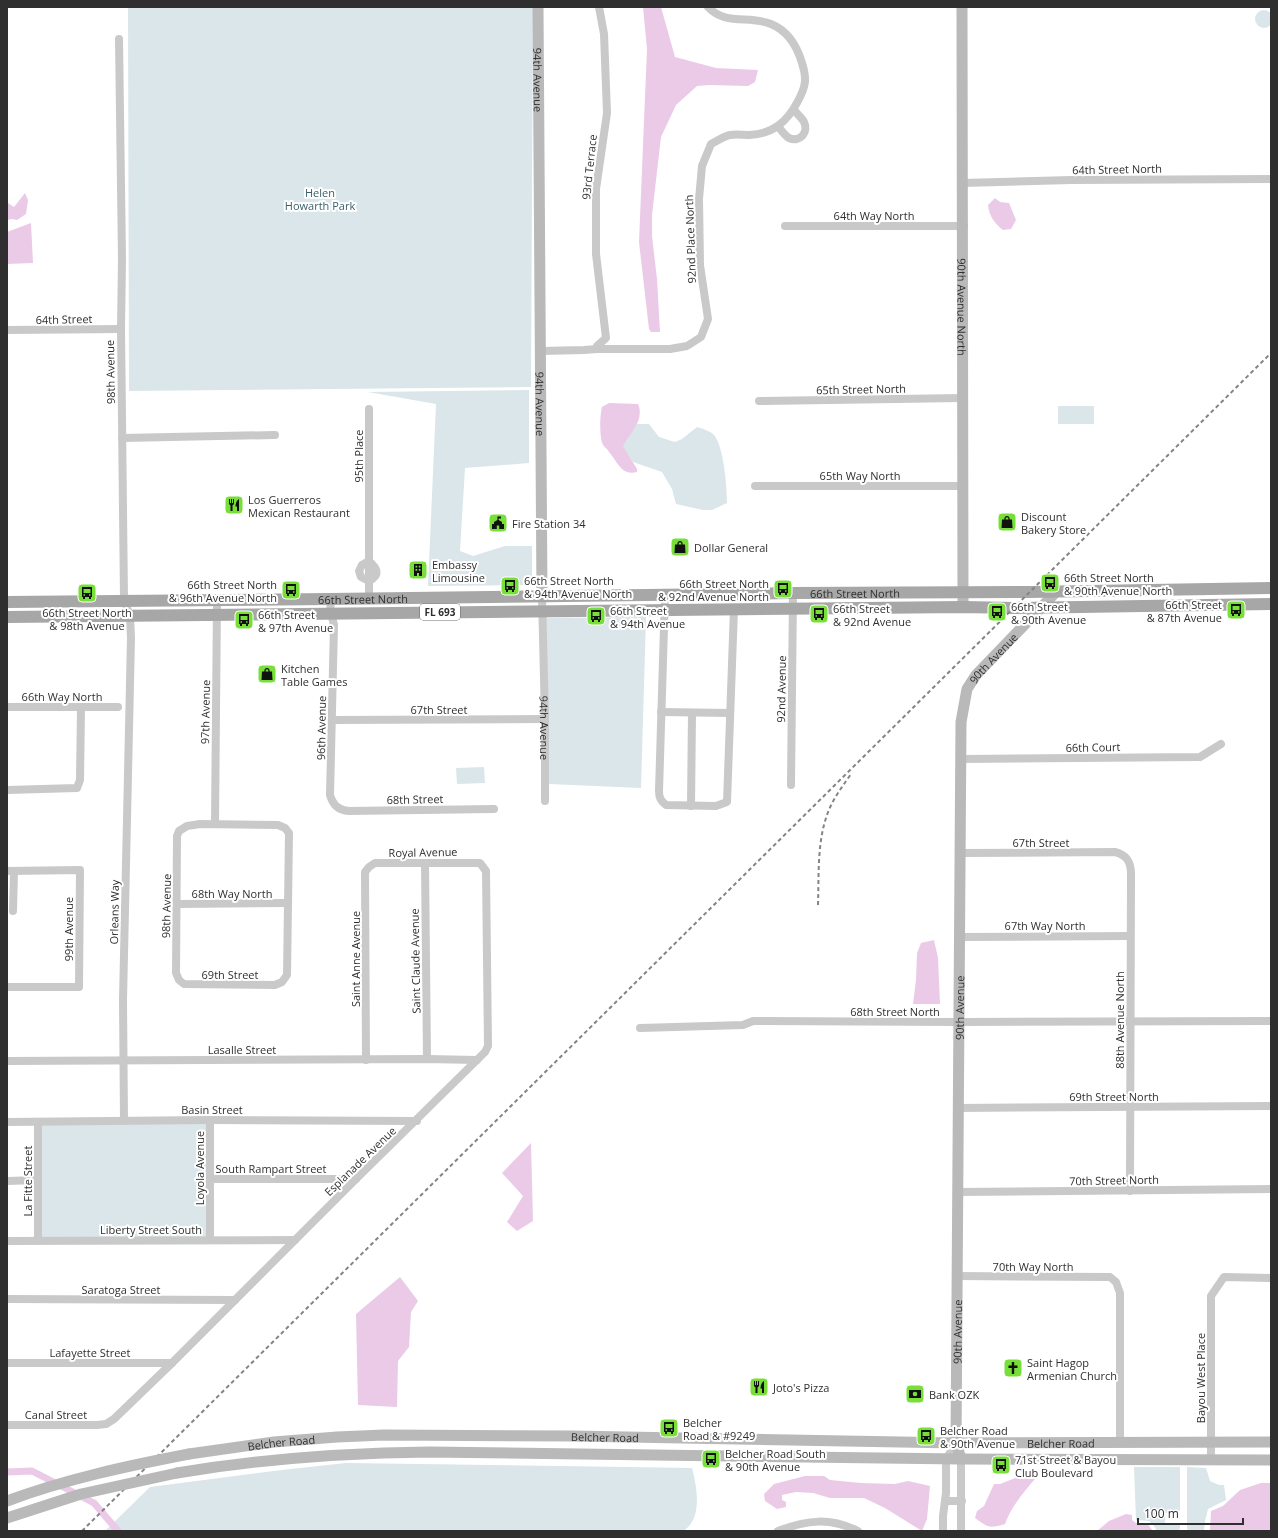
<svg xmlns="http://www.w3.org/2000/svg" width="1278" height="1538" viewBox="0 0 1278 1538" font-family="'Open Sans',sans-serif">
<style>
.green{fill:#dae6e9}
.water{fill:#ebcae8}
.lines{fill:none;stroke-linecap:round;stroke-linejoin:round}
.canal{stroke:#ebcae8;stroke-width:7}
.street{stroke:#c9c9c9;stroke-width:8}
.secondary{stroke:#b9b9b9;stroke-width:11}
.primary{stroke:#a7a7a7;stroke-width:12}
.rail{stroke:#848484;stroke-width:2;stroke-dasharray:4 3;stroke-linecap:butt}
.secondary-bridge{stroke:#b9b9b9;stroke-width:11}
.labels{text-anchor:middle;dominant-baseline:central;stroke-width:4;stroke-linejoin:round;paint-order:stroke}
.shield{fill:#fff;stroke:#6d6d6d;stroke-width:1}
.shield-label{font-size:10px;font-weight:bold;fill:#2f2f2f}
.street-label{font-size:11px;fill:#2f2f2f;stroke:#fff}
.park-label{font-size:11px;fill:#3d5f69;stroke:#fff}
.poi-label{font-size:11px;fill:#2f2f2f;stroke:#fff;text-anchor:start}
</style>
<rect width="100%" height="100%" fill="#fff"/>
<path class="green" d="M128,7H533L531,387L129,391Z
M1255 19a9 9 0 1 1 18 0a9 9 0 1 1-18 0Z
M529,390V463L465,468L460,551L473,556L505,546H532V585L428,586L436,404L368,392Z
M1058,406H1094V424H1058Z
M637,424H649L659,437L675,442L682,439L697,427C703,429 710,431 714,435C724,447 727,488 727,503L712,510H703L676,504L672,489L662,472L633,462L622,446Z
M646,617L641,788L549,784L546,618Z
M484,767L485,783L457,784L456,768Z
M213,1119L212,1237L35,1242L36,1120Z
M346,1463L692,1468C697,1487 703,1519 683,1531H105L150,1487L282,1470Z
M1134,1467H1180V1510L1178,1512L1165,1513V1524H1178L1180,1525V1529L1177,1531H1157L1154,1526L1149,1521L1136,1520Z
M1187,1467L1206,1468L1210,1481L1219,1485H1224L1226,1500L1208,1509L1205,1521L1204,1531H1190L1187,1529Z"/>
<path class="water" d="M643,7H661L675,57L716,68L758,70L755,82L748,86L709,85L697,86L676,105L661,137L652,215V236L657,279L660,332H651L649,329L639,242L647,49Z
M25,193L28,200L26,214L17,220L12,219L7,220V199L8,203L14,207Z
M995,198L1000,202L1009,203L1016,220L1011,229L1003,230C995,224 989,216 988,205Z
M31,223L33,263L7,264V232Z
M609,403L638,404C645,420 630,433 623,446L637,469V472C621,476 618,462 609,452C608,449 604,447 603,445C599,437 600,415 602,407Z
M934,940L938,958L940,1004H913L916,980L917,953L921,943Z
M531,1143L533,1221L517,1231L507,1222L523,1196L502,1173Z
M400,1277L418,1301L411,1312L409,1347L398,1361L397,1407L358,1405L356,1314Z
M1026,1474L1035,1479C1023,1493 1011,1507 1005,1524C989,1529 987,1527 975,1518L977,1511L984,1506L994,1484H1000Z
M805,1476H824L830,1480L861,1483L895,1484L908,1481L930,1486L927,1519L922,1531L885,1508L864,1498H830L813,1493L796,1492L782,1495V1500L786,1502V1507L777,1509L765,1501L764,1494L774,1484Z
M1261,1483H1271V1531H1210L1211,1511L1223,1506L1240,1490Z
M1126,1514L1132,1515V1520L1136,1523H1147L1153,1531H1097L1109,1521Z"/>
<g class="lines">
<path class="canal" d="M7,1472L32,1471L94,1503L118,1531"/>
<g class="street">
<path d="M119,39L122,259L121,329L124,600L130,616L131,638L123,1000L124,1121"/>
<path d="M778,126C781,130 784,135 789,138C800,143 809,132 804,122C802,118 797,114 794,110"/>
<path d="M962,183L1071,180L1271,179"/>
<path d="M785,226H964"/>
<path d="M7,330L121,329"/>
<path d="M597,349V346L606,338L596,254V189L607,113L604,34L599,7"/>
<path d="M541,351L584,350L597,349H670L687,346L701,337L708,319L700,265L699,199L702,166L711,144C717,141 724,136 730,135C736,134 743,135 749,135C773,134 787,122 798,101C806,86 807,79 802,63C797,46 788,31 771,24C748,15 726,26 708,7"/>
<path d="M759,401L963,398"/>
<path d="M369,409V599"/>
<path d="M122,438L275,435"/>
<path d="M755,486H964"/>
<path d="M369,561C377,568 381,575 369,581L361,577L359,571L362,565Z"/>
<path d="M665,595L659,791C659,798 661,801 666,805L716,806L727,802L734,609"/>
<path id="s1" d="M542,596L545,719V801"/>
<path d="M330,599L331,613L334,625L330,795C333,805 338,810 349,811L494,809"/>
<path d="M7,707H118"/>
<path d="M661,712L730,713"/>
<path d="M333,720L545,719"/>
<path d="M961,759L1200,757L1221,744"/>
<path d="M791,785L793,593"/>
<path d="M7,790L77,788L80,780L81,707"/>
<path d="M691,806L692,713"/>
<path d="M200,824L278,825L285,828L289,833L287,975L282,982L275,985L184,984L179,980L176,973L177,836L179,831L187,826Z"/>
<path d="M215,824L217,600"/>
<path d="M961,853L1115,852C1127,855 1131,862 1131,874L1130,1191"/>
<path d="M425,863L427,1059"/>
<path d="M7,871L80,870L79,987H7"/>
<path d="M177,904L287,903"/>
<path d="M13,911L14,871"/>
<path d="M959,937L1130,936"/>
<path d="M640,1028L743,1025L753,1021L959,1022L1271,1021"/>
<path d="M7,1061L427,1059L477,1060"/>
<path d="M957,1108L1271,1106"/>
<path d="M210,1120V1239"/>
<path d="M7,1122L210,1120L417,1121"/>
<path d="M38,1122V1240"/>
<path d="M209,1179H356"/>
<path d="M7,1181L38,1180"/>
<path d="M957,1192L1271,1189"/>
<path d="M7,1241L295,1240"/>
<path d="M957,1276L1110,1277L1116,1282L1120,1293V1443"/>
<path d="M7,1299L235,1300"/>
<path d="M7,1363H172"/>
<path d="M7,1425H97L106,1424L114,1419L172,1363L356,1179L485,1052L488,1046L486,871L480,863H375L369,867L365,872L366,1060"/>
<path d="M1211,1460V1296L1224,1277L1271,1278"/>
<path d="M945,1501H962"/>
<path d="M778,1531C807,1520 829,1517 858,1531"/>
<path d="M943,1531V1516L946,1493V1459L956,1443"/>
<path d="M961,1531V1459"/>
</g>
<g class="secondary">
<path id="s2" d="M538,7L542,596"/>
<path id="s3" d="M962,7L963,607"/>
<path id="s4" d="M189,1454L274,1442L337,1437L384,1435L572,1436L956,1443L1271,1442"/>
<path id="s5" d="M961,1459L956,1443L961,722L967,689L976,675L1057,591"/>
<path d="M177,1473C260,1459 345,1453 429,1452L961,1459L1271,1460"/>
</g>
<g class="primary">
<path id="s6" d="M7,602L330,599L793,593L1029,592L1271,588"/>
<path d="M7,617L963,607L1014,608L1271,604"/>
</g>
<path class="rail" d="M818,905C819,875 817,843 827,815C832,800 842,787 851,774
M82,1531L1271,353"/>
<path class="secondary-bridge" d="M7,1501C66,1479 127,1466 189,1454
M7,1518L81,1494L177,1473"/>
</g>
<defs>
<g id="restaurant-square" transform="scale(1)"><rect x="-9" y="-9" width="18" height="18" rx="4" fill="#77df37" stroke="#fff"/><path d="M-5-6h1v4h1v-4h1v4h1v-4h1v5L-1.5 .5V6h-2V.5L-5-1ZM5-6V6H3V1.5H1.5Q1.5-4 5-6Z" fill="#111"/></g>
<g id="shop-square" transform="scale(1)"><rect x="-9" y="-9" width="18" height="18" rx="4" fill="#77df37" stroke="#fff"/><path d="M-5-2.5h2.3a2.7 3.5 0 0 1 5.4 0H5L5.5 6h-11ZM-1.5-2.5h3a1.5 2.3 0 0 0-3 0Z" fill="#111"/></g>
<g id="civic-square" transform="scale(1)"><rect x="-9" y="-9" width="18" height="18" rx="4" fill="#77df37" stroke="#fff"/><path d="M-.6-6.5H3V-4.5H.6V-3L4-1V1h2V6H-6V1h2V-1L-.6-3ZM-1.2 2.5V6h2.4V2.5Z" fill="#111"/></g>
<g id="building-square" transform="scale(1)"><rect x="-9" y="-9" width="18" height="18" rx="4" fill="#77df37" stroke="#fff"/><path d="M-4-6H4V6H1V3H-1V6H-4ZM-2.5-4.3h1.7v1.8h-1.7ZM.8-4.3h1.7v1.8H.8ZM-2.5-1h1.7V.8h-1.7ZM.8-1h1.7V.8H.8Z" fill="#111"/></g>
<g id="bus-square" transform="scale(1)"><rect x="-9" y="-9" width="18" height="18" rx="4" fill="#77df37" stroke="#fff"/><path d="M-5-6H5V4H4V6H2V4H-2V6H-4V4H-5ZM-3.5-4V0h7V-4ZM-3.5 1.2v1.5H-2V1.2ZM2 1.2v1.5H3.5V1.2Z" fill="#111"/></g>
<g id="church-square" transform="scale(1)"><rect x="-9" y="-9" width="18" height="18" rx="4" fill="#77df37" stroke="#fff"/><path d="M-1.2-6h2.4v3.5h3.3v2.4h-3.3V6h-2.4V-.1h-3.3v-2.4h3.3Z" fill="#111"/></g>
<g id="bank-square" transform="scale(1)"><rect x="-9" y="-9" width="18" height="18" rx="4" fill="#77df37" stroke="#fff"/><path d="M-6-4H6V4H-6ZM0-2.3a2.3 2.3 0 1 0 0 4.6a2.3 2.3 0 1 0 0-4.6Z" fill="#111"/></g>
</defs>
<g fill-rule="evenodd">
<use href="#restaurant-square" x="234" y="505"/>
<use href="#shop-square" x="1007" y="522"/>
<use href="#civic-square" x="498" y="523"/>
<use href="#shop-square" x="680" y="547"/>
<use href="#building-square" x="418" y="570"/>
<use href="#bus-square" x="1050" y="583"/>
<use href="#bus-square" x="510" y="586"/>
<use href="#bus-square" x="783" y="589"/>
<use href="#bus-square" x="291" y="590"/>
<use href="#bus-square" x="87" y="593"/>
<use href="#bus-square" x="1236" y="610"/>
<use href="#bus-square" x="997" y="612"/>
<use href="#bus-square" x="819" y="614"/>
<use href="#bus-square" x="596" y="616"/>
<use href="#bus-square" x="244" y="620"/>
<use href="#shop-square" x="267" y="674"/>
<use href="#church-square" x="1013" y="1368"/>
<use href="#restaurant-square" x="759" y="1387"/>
<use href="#bank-square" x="915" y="1394"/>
<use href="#bus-square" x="669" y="1428"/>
<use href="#bus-square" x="926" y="1436"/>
<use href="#bus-square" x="711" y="1459"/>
<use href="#bus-square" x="1001" y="1465"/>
</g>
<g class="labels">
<rect class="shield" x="420" y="604" width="40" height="16" rx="3"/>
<g class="shield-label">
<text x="440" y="612">FL 693</text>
</g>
<g class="street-label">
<text stroke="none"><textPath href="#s2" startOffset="73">94th Avenue</textPath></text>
<text transform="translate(589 167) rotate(-84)">93rd Terrace</text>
<text transform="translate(1117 169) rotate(-1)">64th Street North</text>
<text x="874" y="215">64th Way North</text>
<text transform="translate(690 239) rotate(-92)">92nd Place North</text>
<text stroke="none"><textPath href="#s3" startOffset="300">90th Avenue North</textPath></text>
<text transform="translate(64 319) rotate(-1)">64th Street</text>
<text transform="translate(110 372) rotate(-91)">98th Avenue</text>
<text transform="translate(861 389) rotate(-1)">65th Street North</text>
<text stroke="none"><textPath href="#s2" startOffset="397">94th Avenue</textPath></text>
<text transform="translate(358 456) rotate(-90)">95th Place</text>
<text x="860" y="475">65th Way North</text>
<text stroke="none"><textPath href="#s6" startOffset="848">66th Street North</textPath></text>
<text stroke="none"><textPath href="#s6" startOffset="356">66th Street North</textPath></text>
<text stroke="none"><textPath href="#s5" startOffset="812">90th Avenue</textPath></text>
<text transform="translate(781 689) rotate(-89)">92nd Avenue</text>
<text x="62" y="696">66th Way North</text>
<text x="439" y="709">67th Street</text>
<text transform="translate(205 712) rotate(-89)">97th Avenue</text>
<text transform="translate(321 728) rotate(-89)">96th Avenue</text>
<text stroke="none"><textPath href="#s1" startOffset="132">94th Avenue</textPath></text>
<text transform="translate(1093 747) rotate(-1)">66th Court</text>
<text transform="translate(415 799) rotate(-1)">68th Street</text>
<text x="1041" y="842">67th Street</text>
<text transform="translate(423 852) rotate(-1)">Royal Avenue</text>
<text x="232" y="893">68th Way North</text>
<text transform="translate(166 906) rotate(-89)">98th Avenue</text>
<text transform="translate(114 912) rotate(-89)">Orleans Way</text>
<text x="1045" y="925">67th Way North</text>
<text transform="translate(68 929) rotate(-90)">99th Avenue</text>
<text transform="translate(355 959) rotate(-90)">Saint Anne Avenue</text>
<text transform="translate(415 961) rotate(-91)">Saint Claude Avenue</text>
<text x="230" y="974">69th Street</text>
<text stroke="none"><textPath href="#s5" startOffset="452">90th Avenue</textPath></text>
<text x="895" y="1011">68th Street North</text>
<text transform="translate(1119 1020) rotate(-90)">88th Avenue North</text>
<text x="242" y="1049">Lasalle Street</text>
<text x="1114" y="1096">69th Street North</text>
<text x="212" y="1109">Basin Street</text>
<text transform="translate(360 1161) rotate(-44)">Esplanade Avenue</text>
<text transform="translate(199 1168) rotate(-90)">Loyola Avenue</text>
<text x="271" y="1168">South Rampart Street</text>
<text transform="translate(1114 1180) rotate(-1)">70th Street North</text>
<text transform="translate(27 1181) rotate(-90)">La Fitte Street</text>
<text x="151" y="1229">Liberty Street South</text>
<text x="1033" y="1266">70th Way North</text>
<text x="121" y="1289">Saratoga Street</text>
<text stroke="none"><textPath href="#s5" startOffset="128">90th Avenue</textPath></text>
<text x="90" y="1352">Lafayette Street</text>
<text transform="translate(1200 1378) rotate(-90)">Bayou West Place</text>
<text x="56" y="1414">Canal Street</text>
<text stroke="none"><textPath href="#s4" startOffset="417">Belcher Road</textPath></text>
<text stroke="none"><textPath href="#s4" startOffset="93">Belcher Road</textPath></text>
<text stroke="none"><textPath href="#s4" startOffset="873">Belcher Road</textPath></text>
</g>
<g class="park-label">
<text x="320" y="192">Helen<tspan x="320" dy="13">Howarth Park</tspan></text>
</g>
<g class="poi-label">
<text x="248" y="499">Los Guerreros<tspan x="248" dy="13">Mexican Restaurant</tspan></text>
<text x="1021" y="516">Discount<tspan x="1021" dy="13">Bakery Store</tspan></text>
<text x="512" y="523">Fire Station 34</text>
<text x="694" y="547">Dollar General</text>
<text x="432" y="564">Embassy<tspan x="432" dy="13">Limousine</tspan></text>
<text x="1064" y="577">66th Street North<tspan x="1064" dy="13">&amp; 90th Avenue North</tspan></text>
<text x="524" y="580">66th Street North<tspan x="524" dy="13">&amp; 94th Avenue North</tspan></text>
<text x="769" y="583" text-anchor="end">66th Street North<tspan x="769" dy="13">&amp; 92nd Avenue North</tspan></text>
<text x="277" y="584" text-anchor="end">66th Street North<tspan x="277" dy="13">&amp; 96th Avenue North</tspan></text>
<text x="1222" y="604" text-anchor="end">66th Street<tspan x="1222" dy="13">&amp; 87th Avenue</tspan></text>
<text x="1011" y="606">66th Street<tspan x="1011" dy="13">&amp; 90th Avenue</tspan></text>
<text x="833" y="608">66th Street<tspan x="833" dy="13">&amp; 92nd Avenue</tspan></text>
<text x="610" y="610">66th Street<tspan x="610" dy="13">&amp; 94th Avenue</tspan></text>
<text x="87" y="612" text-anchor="middle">66th Street North<tspan x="87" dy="13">&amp; 98th Avenue</tspan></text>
<text x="258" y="614">66th Street<tspan x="258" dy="13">&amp; 97th Avenue</tspan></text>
<text x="281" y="668">Kitchen<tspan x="281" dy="13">Table Games</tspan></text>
<text x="1027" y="1362">Saint Hagop<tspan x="1027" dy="13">Armenian Church</tspan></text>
<text x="773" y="1387">Joto's Pizza</text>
<text x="929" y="1394">Bank OZK</text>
<text x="683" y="1422">Belcher<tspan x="683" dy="13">Road &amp; #9249</tspan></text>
<text x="940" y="1430">Belcher Road<tspan x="940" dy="13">&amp; 90th Avenue</tspan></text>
<text x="725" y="1453">Belcher Road South<tspan x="725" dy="13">&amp; 90th Avenue</tspan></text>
<text x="1015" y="1459">71st Street &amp; Bayou<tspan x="1015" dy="13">Club Boulevard</tspan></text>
</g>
</g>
<rect width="1278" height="1538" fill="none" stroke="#2f2f2f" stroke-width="16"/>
<path d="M1138 1518v6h105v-6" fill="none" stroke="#2f2f2f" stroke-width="2"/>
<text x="1144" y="1518" font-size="12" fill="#2f2f2f" stroke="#ffffff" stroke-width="3" paint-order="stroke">100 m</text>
</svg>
